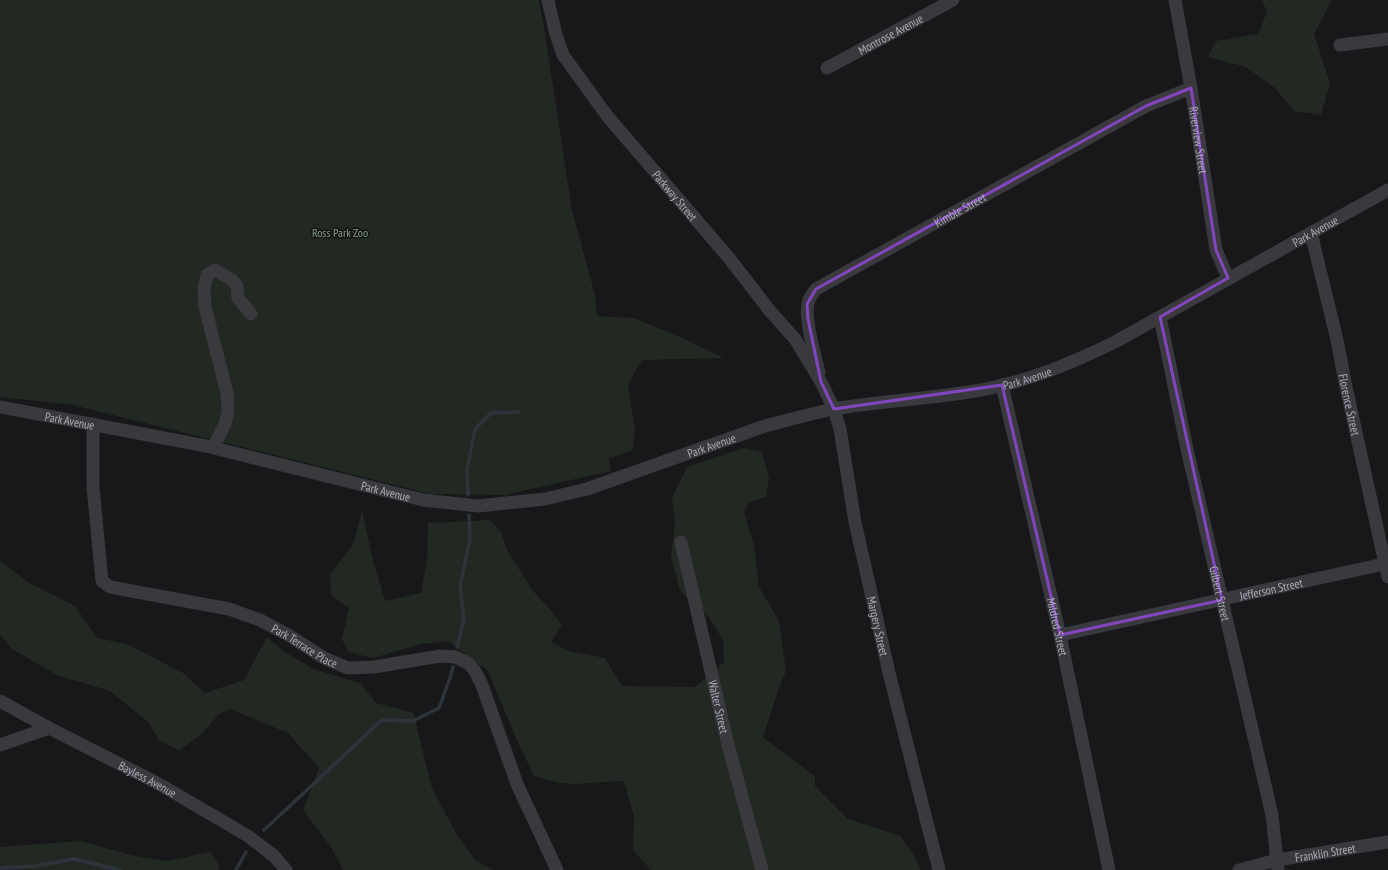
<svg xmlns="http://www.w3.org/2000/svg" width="1388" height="870" viewBox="0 0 1388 870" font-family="'PT Sans Narrow',sans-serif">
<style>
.green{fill:#222923}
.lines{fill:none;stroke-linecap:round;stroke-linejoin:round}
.stream{stroke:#2e343c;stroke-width:3.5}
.minor{stroke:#39393e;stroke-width:13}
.marked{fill:none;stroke:#8446be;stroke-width:3;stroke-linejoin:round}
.labels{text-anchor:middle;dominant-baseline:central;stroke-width:3;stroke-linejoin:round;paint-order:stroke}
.street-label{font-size:12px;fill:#aaadb8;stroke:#131214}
.park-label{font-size:12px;fill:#83a289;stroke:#131214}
</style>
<rect width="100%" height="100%" fill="#181719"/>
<path class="green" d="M0,0H539L545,34L572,210L595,295L597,316L634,318L678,336L724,358L642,360L628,384L635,430L633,450L609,458L611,471L505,495L431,494L73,405L0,397Z
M1262,0H1332L1314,34L1330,83L1321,115L1294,111L1276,89L1246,67L1208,57L1216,41L1258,34L1267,12Z
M744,448L762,452L769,478L766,497L749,502L744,512L754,545L759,587L779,621L786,671L778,691L763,737L815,776V786L848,819L900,836L913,853L921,870H651L633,850L634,817L624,781L575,784L559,783L534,776L516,738L488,671L448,641L421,644L373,658L348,652L342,639L349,608L331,595L330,574L353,545L362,510L373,560L385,601L421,593L427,559L428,523L490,520L501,532L508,552L534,592L551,610L562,625L551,642L569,651L605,658L622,686L695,687L724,662L723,640L709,617L680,591L671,557L675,523L672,498L687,467Z
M0,561L28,582L75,606L97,638L127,644L183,673L205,693L244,680L267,637L285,652L313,669L360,683L376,703L414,713L420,741L432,788L457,835L476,861L494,870H343L331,847L303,810L319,768L288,733L230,709L218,715L202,734L179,751L159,740L148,722L110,691L57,675L12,649L0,635Z
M81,841L131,855L166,861L210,852L219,865V870H0V847Z"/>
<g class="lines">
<path class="stream" d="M468,495L467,470L475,429L491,413L518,412
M457,647L464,619L460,586L470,540L469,515
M264,830L382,720L413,721L439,708L450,678L453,667
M0,868L35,866L74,859L120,870
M236,870L246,852"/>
<g class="minor">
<path id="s1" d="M548,0L555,31L563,55L608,117L729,258L770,311L795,339L821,382L834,409L840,429L855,522L889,673L939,870"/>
<path id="s2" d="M1175,0L1191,88L1216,250L1228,278"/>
<path d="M1340,45L1388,39"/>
<path id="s3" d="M827,68L953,0"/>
<path id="s4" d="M1311,233L1337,340L1346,387L1388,577"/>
<path id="s5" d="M1160,317L1187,449L1272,815L1278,870"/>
<path id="s6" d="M819,372C815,357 804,317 808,303C809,297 813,294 816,289L1146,106L1191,88"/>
<path id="s7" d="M1002,385L1060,635L1109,870"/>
<path id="s8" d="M0,407L206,446L423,500L478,506L545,499L587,489L765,426C788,420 810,414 833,409C880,401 928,399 975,391C1024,383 1070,364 1115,342L1388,190"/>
<path id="s9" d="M93,424V487L102,581L110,587L229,609L260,620L290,636L324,658L348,668L374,667L440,656L456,657L469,664L475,671L482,685L517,784L557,870"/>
<path d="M213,448L225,424L228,411L227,393L205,307L204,289L207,275L215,270L232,280L237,286L238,298L251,314"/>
<path id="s10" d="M681,542L728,745L762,870"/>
<path id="s11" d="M1060,635L1388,563"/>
<path id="s12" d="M0,701L49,728L159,784L248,836L274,856L286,870"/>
<path d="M0,745L49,728"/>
<path id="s13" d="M1239,870L1277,860L1388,842"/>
</g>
</g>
<path class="marked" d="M1191,88L1216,250L1228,278L1160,317L1222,600L1060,635L1002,385L834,409L821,382L808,319L807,304L816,289L1146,106Z"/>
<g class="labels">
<g class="street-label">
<text stroke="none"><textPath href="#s3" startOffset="72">Montrose Avenue</textPath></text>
<text stroke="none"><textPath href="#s2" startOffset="142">Riverview Street</textPath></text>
<text stroke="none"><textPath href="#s1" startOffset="237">Parkway Street</textPath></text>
<text stroke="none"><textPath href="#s6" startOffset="251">Kimble Street</textPath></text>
<text stroke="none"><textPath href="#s8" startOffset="1379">Park Avenue</textPath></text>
<text stroke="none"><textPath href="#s8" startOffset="1055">Park Avenue</textPath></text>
<text stroke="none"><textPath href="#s4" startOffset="176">Florence Street</textPath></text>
<text stroke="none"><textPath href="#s8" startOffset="71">Park Avenue</textPath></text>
<text stroke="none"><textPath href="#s8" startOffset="731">Park Avenue</textPath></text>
<text stroke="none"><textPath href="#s8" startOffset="395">Park Avenue</textPath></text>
<text stroke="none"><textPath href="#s11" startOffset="216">Jefferson Street</textPath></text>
<text stroke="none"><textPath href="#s5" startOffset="283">Gilbert Street</textPath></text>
<text stroke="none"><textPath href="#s1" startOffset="726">Margery Street</textPath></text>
<text stroke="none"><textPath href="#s7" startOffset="248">Mildred Street</textPath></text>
<text stroke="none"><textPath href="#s9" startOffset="373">Park Terrace Place</textPath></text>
<text stroke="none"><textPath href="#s10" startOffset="169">Walter Street</textPath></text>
<text stroke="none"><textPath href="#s12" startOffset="167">Bayless Avenue</textPath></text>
<text stroke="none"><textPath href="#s13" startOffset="88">Franklin Street</textPath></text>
</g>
<g class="park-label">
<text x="340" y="232">Ross Park Zoo</text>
</g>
</g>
</svg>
